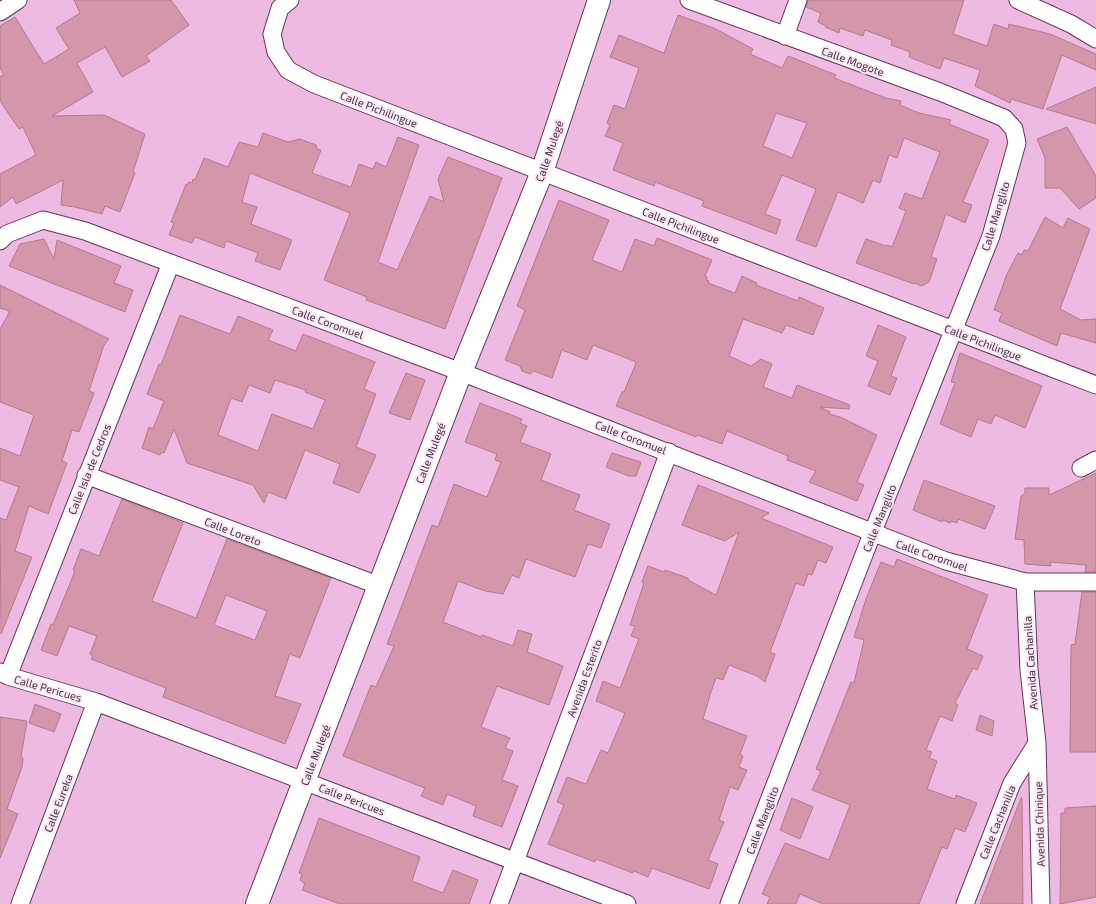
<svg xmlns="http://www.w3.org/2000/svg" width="1096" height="904" viewBox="0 0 1096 904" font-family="'Exo 2',sans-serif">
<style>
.building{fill:#d396ab;stroke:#b57a8f;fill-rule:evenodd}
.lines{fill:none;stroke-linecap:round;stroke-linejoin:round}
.street-casing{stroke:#633759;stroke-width:19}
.secondary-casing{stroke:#633759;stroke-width:24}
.street{stroke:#fff;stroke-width:17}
.secondary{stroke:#fff;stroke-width:22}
.labels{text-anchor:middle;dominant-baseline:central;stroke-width:4;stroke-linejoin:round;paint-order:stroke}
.street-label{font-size:11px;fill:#483343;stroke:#fde6f6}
</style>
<rect width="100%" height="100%" fill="#efbae1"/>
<path class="building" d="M74,0H171L189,25L146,56L150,61L122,77L105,47L77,63L93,92L52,116L104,115L145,134L133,172L135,173L120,212L105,206L102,214L75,207L61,205L63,180L16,204L13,197L0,207V174L36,155L23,127L19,129L0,101V77L4,75L0,68V26L15,17L44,64L69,49L56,28L80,13Z
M808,0H964L953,34L987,46L994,24L1008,29L1009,24L1050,34L1096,54V70L1062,55L1043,109L1011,99L1010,103L975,86L980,70L944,58L940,69L909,57L910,52L891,45L892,40L865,30L863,36L840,28L839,33L825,27L826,26L818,22L821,13L806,7Z
M678,15L714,28L753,49L750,54L782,68L788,56L836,75L834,78L886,98L901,101L900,105L919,113L951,120L949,124L989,140L963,202L972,205L965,223L946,214L931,257L937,259L929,282L922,286L914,283V284L856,263L866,239L886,246L887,245L892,247L906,211L899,208L905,193L922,199L940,152L904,138L897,158L889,155L880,183L873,180L863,203L838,192L816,247L796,240L816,189L782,175L765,214L781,220L776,234L702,206L704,201L655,182L654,186L613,170L623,143L605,136L610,125L607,123L614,105L625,109L639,68L610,57L619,35L664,53ZM776,113L807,123L792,158L763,146Z
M1096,87V124L1046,109Z
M1067,127L1096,176V198L1079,209L1060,188H1045V158L1037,139Z
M263,133L288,142L300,139L316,145L317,149L321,150L312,173L351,187L359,164L373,169L376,162L386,167L398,137L419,145L378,262L397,270L430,196L444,202L438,179L448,157L502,178L445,329L366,300L367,297L324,280L350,213L250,173L242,202L257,207L251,224L292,240L280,270L255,261L258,253L226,241L224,248L195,237L192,243L169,235L174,223L171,222L186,184L187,185L189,182L192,183L193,179L195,180L204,158L228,167L239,142L258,147Z
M559,200L609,220L592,260L622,272L635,239L654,246L657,238L712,260L705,276L707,277L706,280L709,281L708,283L735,293L742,276L757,283L756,285L798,301L799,297L824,308L813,335L786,325L782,333L743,319L729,356L751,366L761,359L772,364L763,387L792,398L797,385L850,405L849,409L820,407L830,412L829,414L840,417L877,435L857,482L864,485L857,501L809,482L816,471L787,460L788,456L727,431L722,444L697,435L696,437L616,406L622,392H624L636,363L634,361L593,345L587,360L562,350L552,378L534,371L530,374L522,371L520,366L505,360L525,310L517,306Z
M1045,217L1063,228L1068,218L1090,229L1060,309L1081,320L1096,319V343L1061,333L1057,346L999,321L1002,313L994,310L1007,274L1018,253L1022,255L1024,250L1028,251Z
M44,239L54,259L57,240L121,266L114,283L133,290L125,312L9,266L20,244Z
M0,285L109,339L104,345L89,391L94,393L79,432L72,430L62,461L67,463L48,514L29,506L15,551L32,557L1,634L0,518L6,520L19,487L0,480V448L20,456L34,415L0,402V329L10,311L0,308Z
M180,315L230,334L238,316L273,330L268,340L296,351L303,334L375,362L364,389L376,394L356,447L376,455L359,493L333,483L340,464L305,450L286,499L268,492L264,503L253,485L187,463L174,429L164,453L161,452L160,455L142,448L149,427L153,429L164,401L147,394L159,364L161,365ZM275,380L306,390L305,392L325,400L313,429L272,414L258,451L218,435L231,398L242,402L249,385L270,393Z
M878,325L906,337L891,376L897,378L890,395L868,386L878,361L866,356Z
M960,353L1042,386L1025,428L995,415L991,424L978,419L971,437L940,424L955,383L951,382Z
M406,373L425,380L410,420L389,413Z
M480,403L522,419L520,423L527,426L520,442L551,454L541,480L580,495L574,510L610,524L601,548L588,544L575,577L526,559L519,578L512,575L503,594L485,591L458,581L443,622L481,637L482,635L513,646L518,630L532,634L527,652L563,666L549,705L497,686L481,727L510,738L505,748L513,751L502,780L518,786L502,827L473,816L476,806L447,794L443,805L421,796L425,788L343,756L371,685L376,687L394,646L387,644L402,605L432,525L438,527L454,484L487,497L501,462L495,460L497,454L465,442Z
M612,453L641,462L636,476H629L606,467Z
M1096,473V572H1085L1086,565L1050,562L1051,566L1025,564L1024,540L1015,539L1021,496L1025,493V488H1049V495Z
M924,480L995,506L985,529L958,519L957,523L951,521L950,523L943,520L942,522L913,510Z
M698,485L769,513L761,518L833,547L826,563L818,560L812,575L808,574L804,586L796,583L770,652L775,654L765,682L757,676L729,665L723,680L716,678L711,692L703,719L747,736L740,754L743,756L739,767L747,770L738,790L730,787L719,820L724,822L708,860L718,864L709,889L652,868L648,877L634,871L633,873L596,859L595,862L548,844L564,805L557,802L567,777L586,784L601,750L608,753L625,713L596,701L603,681L620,688L639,639L631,636L635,626L630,625L644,583L642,582L648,566L664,572L665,570L688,578V580L716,595L739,532L725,541L682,525Z
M122,499L183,523L152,601L196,618L227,539L331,578L300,658L290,654L275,696L301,704L285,744L163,697L166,688L91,659L93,656L90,654L97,636L69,626L57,656L41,650L51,624L53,625L75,571L73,570L81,549L99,556ZM226,595L267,611L255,640L214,625Z
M897,559L988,595L967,649L983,656L977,670L973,668L955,703L958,705L952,721L940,716L926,750L932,752L929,758L937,761L927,789L955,799L956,795L977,803L965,832L955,828L947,849L942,847L919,904H823L800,894L796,904H767L770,897L762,894L785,843L829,860L850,805L812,790L821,771L816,769L851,682L854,683L864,640L854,637L866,599L881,562L894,567Z
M1082,592H1096V752H1070L1071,645L1075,644Z
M35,704L61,714L54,732L29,723Z
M980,715L994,721L992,736L976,730Z
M0,717L27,721L21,757L23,758L22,767L7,809L18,814L0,858Z
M792,798L813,807L800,839L780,830Z
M1021,798H1022L1023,904H980Z
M1096,806V897L1060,904L1061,813H1065V808Z
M319,818L420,857L412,881L443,893L453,870L478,880L469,904H340L302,890L305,884L300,880L302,874L299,873Z"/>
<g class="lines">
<g class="street-casing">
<path id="street" d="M290,0L280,8L272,34L276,52L288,70L314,84L1096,385
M689,0L940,92L1004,118L1014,129L1017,143L991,236L872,534L729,904
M1018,0L1071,24L1096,39
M0,12L18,0
M785,36L798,0
M0,241L7,234L43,220L85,231L461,372L946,561L1025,582H1096
M1081,468L1096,460
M86,475L380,586
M1025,582L1029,670L1037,743L1041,904
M0,672L8,676L96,702L627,904
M8,676L171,263
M20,904L96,702
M499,904L669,452
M965,904L1012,783L1037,743"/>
</g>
<g class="secondary-casing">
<path id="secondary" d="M257,904L461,372L542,172L599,0"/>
</g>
<use href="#street" class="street"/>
<use href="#secondary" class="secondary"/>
</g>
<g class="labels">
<g class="street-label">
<text transform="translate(853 61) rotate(20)">Calle Mogote</text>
<text transform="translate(379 109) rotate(21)">Calle Pichilingue</text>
<text transform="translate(549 151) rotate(-71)">Calle Mulegé</text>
<text transform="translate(995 216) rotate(-73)">Calle Manglito</text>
<text transform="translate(681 225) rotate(21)">Calle Pichilingue</text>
<text transform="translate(328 322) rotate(20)">Calle Coromuel</text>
<text transform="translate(983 342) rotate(21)">Calle Pichilingue</text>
<text transform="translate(631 437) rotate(21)">Calle Coromuel</text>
<text transform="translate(430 453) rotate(-69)">Calle Mulegé</text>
<text transform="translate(89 469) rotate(-68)">Calle Isla de Cedros</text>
<text transform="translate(879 518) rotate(-68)">Calle Manglito</text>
<text transform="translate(233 531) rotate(21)">Calle Loreto</text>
<text transform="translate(932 555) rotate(19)">Calle Coromuel</text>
<text transform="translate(1030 663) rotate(-94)">Avenida Cachanilla</text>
<text transform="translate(584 678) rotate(-70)">Avenida Esterito</text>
<text transform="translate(48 688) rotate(16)">Calle Pericues</text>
<text transform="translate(315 755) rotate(-69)">Calle Mulegé</text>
<text transform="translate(352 799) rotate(21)">Calle Pericues</text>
<text transform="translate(58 803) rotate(-69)">Calle Eureka</text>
<text transform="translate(762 820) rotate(-69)">Calle Manglito</text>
<text transform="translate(997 822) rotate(-68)">Calle Cachanilla</text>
<text transform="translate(1039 824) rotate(-92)">Avenida Chinique</text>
</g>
</g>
</svg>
